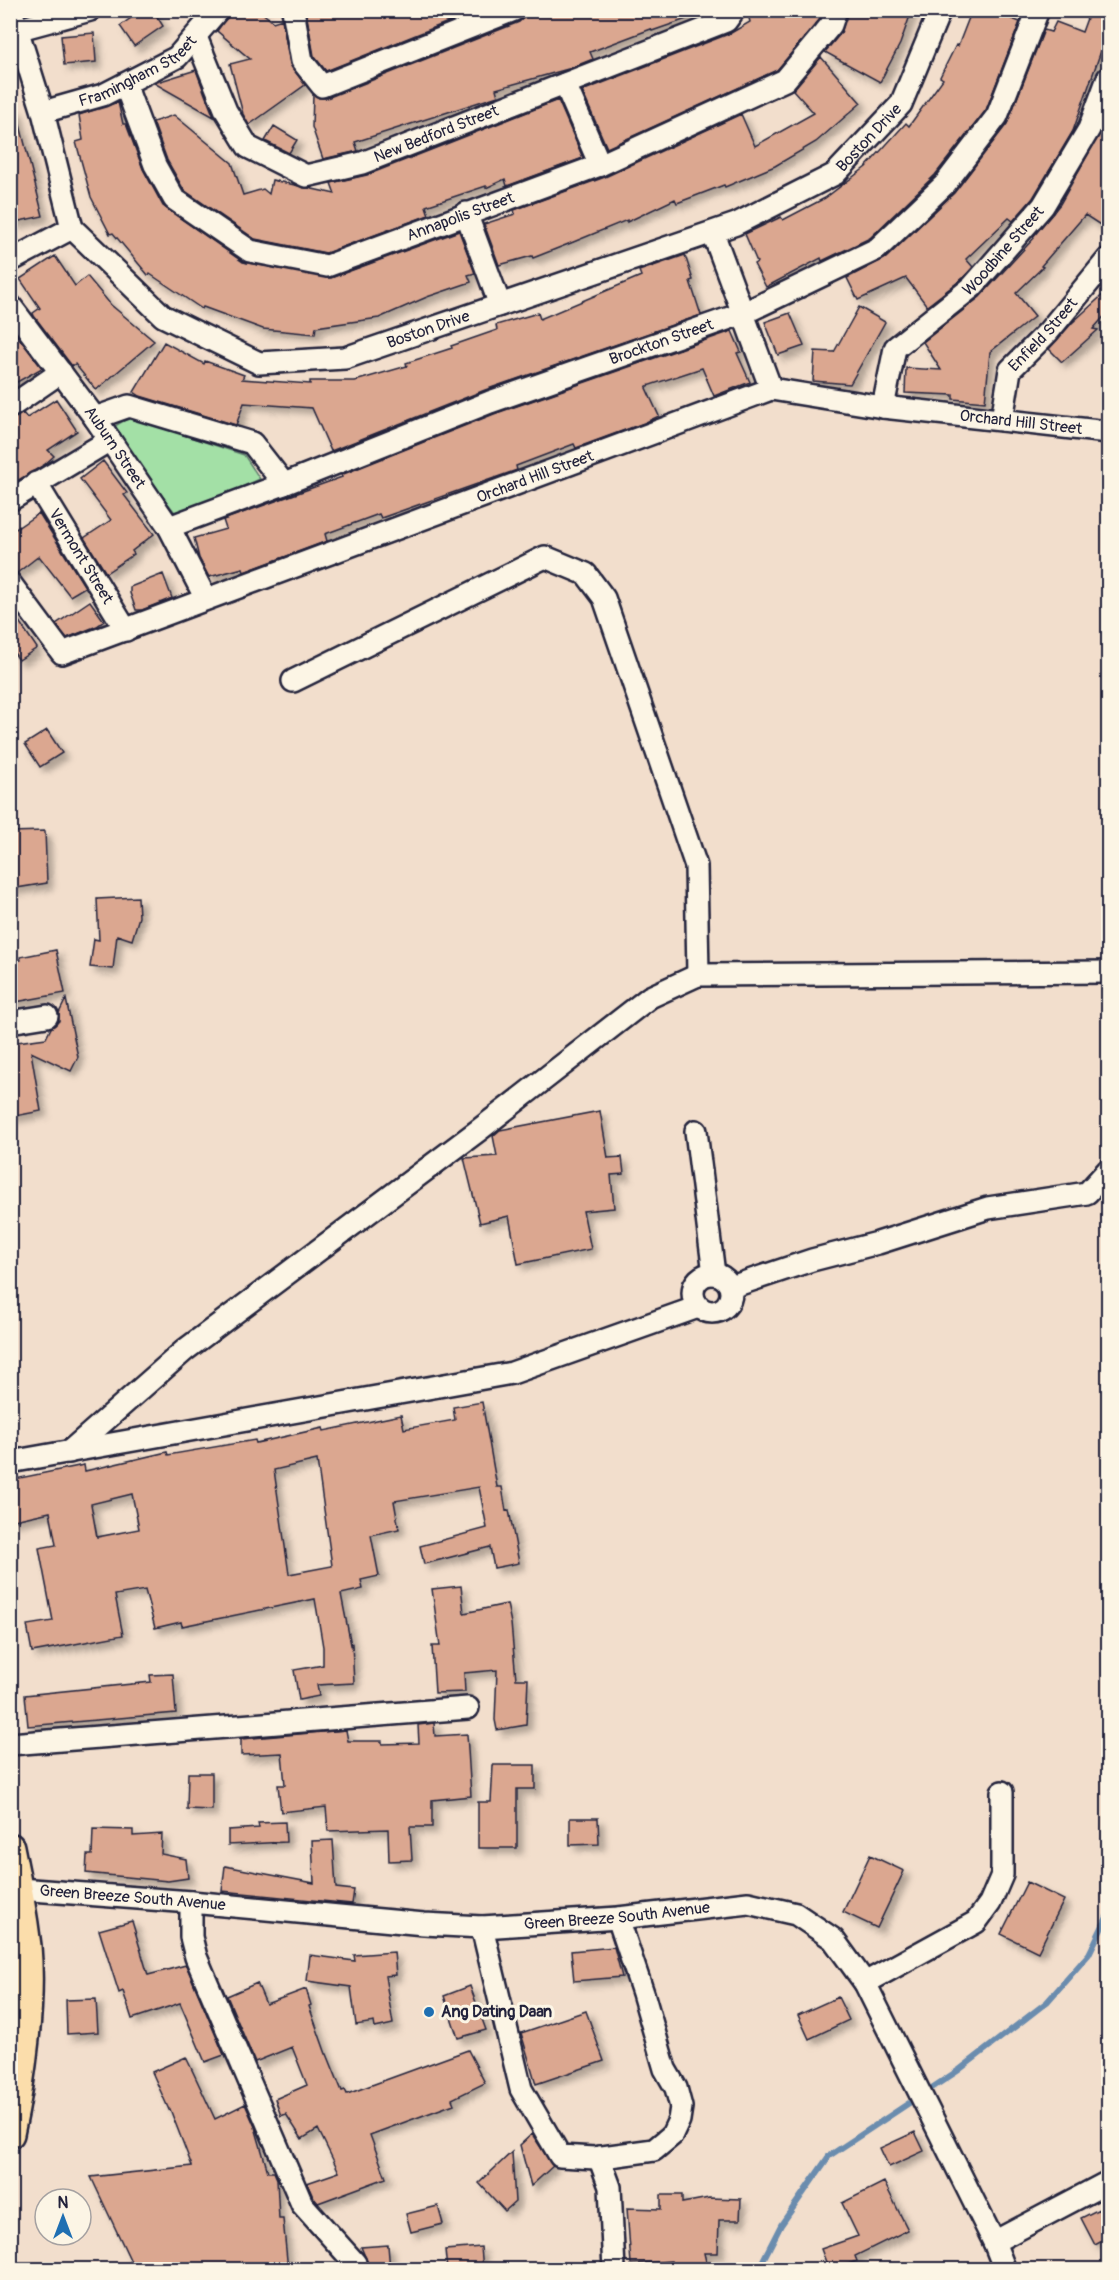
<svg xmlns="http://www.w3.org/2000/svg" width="1119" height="2280" viewBox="0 0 1119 2280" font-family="Pangolin,sans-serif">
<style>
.green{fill:#a3e0a6;stroke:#628170;stroke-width:1.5}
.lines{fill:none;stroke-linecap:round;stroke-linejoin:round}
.stream{stroke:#6b8cae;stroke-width:6}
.building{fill:#dba790;stroke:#22223b;stroke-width:1.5;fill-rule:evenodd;filter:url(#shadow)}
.minor-casing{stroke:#22223b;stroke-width:26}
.major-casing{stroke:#22223b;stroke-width:32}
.minor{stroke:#fcf5e5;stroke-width:21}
.major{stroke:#fbddab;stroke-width:27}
.poi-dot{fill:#1f6fb2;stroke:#fcf5e5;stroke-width:2}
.labels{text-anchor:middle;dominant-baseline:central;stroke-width:6;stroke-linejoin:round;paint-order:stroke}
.street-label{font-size:16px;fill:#22223b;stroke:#fcf5e5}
.poi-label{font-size:16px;font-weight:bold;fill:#22223b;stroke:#fcf5e5;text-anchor:start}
</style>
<defs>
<filter id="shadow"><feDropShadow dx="5.5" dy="5.5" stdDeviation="3" flood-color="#0004"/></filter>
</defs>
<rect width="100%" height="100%" fill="#f2decc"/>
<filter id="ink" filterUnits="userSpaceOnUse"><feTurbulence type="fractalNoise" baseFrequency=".0167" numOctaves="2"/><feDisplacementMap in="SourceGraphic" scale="12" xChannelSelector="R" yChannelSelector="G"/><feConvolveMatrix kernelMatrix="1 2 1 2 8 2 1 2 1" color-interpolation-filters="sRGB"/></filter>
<g filter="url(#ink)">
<path class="green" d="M130,417L244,455L260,479L177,515L110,429Z"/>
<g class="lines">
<path class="stream" d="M758,2270L781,2225L829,2156L959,2070L1047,2002L1089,1954L1108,1915"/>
</g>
<path class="building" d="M142,10H153L163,26L134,46L120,26Z
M232,10H259L273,22L282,19L290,64L305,85L249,125L243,114L230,64L250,59L217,31Z
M312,10H478L326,71L314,56L306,12Z
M527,10H529L530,17L546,10H704V13L652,31L651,29L590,52L593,59L568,69L496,89L498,96L355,142L358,151L323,159L312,127L313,94L319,98H327L519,22L524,17Z
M747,10H822L820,19L777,70L607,148L582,91L731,33L750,22Z
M848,10H912L900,44L880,82L825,52L841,33Z
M972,10H988L1020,22L986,110L935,175L870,238L822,261L821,258L766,287L754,264L757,262L745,234L781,217L783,220L825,198L866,167L906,123L909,126L943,79L940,77L956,45L958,46Z
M1090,10H1108V31L1073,131L1033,198L1013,221L1009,218L966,259L973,267L963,278L927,306L906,278L858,300L847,278L886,258L954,193L1007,124L1044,30L1051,32L1056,22L1082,32Z
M94,33L96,62L64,65L61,36Z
M821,57L861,103L816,142L775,166L725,187L724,185L677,203L675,199L627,222V220L571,243L533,258L532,256L499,265L484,224L515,214L514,210L605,177L741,114L755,146L814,113L793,90Z
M196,70L206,97L214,117L154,83Z
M558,100L583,158L507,186L505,179L486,188V186L426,206L429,215L326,253L255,239L184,190L167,160L153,122L174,115L232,163L243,195L263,189L269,194L272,180L335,194L331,183L367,175Z
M118,102L123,124H126L143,169L163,206L243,262L331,278L459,231L475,273L468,275L471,282L427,297L379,318L316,327L315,334L263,329L203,307L202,309L150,274L148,275L113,233L110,234L91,197L76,142L83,140L79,115Z
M16,109L43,216L10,223V110Z
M1108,119V230L1085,215L1041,266L1043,267L1016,293L1035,316L990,352L985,402L953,399V395L905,393L906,368L941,370L923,342L980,297L1034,238L1033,237L1060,204Z
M274,126L297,140L289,153L265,141Z
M685,255L693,280L690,281L701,315L485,390L331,451L312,408L244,403L236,425L140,396L134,392L164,342L204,364L205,361L244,375L242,379L310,384V381H355L407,366L406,363L452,348L451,346L497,330L496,325L538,313L540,319L641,276L639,271Z
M55,256L75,286L87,276L111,305L154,341L96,390L75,364L72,366L34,316L33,313L40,308L20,279Z
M1108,290V312L1093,329L1098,330L1062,362L1049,349L1072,323Z
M859,307L885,322L850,384L813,381L815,351L834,352Z
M790,313L804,346L778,355L765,322Z
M12,329L42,368L10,386V330Z
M732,331L741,352L737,353L750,382L714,396L702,368L647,386L646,388L659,416L644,423L576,448L574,444L516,466L517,470L381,518L379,514L325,534L327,541L244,572L243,568L209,577L199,558L194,538L226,529L223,520L342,477L341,475L494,414Z
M56,399L77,431L48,450L54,456L44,465L10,485V420L23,413L27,418Z
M103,461L127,493L124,495L154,534L132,551L134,554L106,573L84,538L111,520L80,479Z
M39,513L85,587L70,596L39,556L17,573L10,571V533Z
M163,574L172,598L142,610H136L130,593V587Z
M90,601L104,621L97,626L67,638L56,624Z
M10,608L37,648L19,660L10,647Z
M47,730L62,753L40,767L25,744Z
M45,831L47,883L10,889V832Z
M138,897L139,917L132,940L117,935L113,969L90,967L94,939L99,940L97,899Z
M56,950L65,993L10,1003V962L21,960L20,957Z
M66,999L78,1057L71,1071L31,1052L41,1111L10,1117V1043L46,1038L51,1028L59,1021V1013Z
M600,1111L608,1158L622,1157L624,1174L611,1175L614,1208L583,1211L591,1249L518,1264L509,1216L480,1223L464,1158L497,1156L493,1136L500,1130Z
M482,1402L497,1487H502L506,1511L509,1510L519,1563L494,1568L490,1547L424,1564L420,1546L487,1528L479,1487L394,1501L399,1529L371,1535L379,1576L361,1580L363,1589L341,1594L351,1645L352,1644L354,1683L317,1685L319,1696L299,1700L294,1670L323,1665V1647L315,1599L182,1626L181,1622L155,1628L145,1590L115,1595L123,1635L32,1652L27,1625L53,1621L39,1548L56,1545L50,1512L10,1521V1480L84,1465L85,1471L167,1452L168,1455L255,1440L256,1443L323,1428L324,1431L401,1415L404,1429L455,1420L453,1407ZM317,1460L332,1566L289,1574L274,1470ZM132,1494L139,1529L97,1537L91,1504Z
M461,1586L464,1613L507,1604L511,1623L516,1679H528L526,1725L497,1730L495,1720L497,1670L464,1673L465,1692L435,1693L432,1646H440L432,1589Z
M173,1674L176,1713L28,1726L25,1695L151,1682L150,1675Z
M434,1723L435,1736L467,1734L471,1796L432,1800V1827H410L412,1860L389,1861L388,1829L328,1831L326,1807L281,1812L278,1785H285L282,1753L241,1755V1739L346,1730L348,1741H382V1744L419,1743L418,1725Z
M493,1765H535V1789H517V1848H478V1802H491Z
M188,1773H212V1810L187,1809Z
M570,1818H598L599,1844L570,1845Z
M285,1822L286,1842L228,1845V1830L259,1828L258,1823Z
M93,1829L133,1830V1836L162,1834L161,1854L186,1859L188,1878L168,1881L86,1873L87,1855H92Z
M333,1840L336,1888L354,1890L352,1904L222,1891L225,1866L314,1883L312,1841Z
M870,1855L904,1871L877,1928L843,1912Z
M1027,1882L1064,1900L1038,1952L1001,1934Z
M132,1921L148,1975L186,1965L224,2055L205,2062L180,2003L132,2019L123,1991L119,1993L99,1930Z
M614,1947L622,1977L574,1981L571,1951Z
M394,1952L396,1975L385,1976L393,2024L375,2028L374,2022L356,2025L351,1987L307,1981L310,1955L355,1961L354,1955Z
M257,1983L266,2004L306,1989L311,2005L309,2006L326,2054H327L342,2091L345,2090L347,2094L468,2050L485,2083L452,2099L454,2104L370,2135L386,2178L318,2203L313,2197L307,2183L339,2172L318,2129L302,2139L286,2114L281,2116L275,2099L307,2085L292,2047L255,2062L227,1996Z
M470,1986L486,2030L458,2038L444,1996Z
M838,1997L849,2020L809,2039L798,2015Z
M96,1999L98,2032L67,2034L66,2000Z
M586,2011L604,2061L536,2084L521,2033Z
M186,2057L215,2119L245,2104L255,2127L268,2172H274L277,2179L279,2219H283L288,2270H135L91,2177L192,2166L170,2109L169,2110L152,2072Z
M915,2132L924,2151L889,2167L880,2148Z
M532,2134L553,2166L531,2186L520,2145Z
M512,2152L515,2202L505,2211L479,2183Z
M884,2182L908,2230L855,2256L857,2261L829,2270L821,2249L858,2236L842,2203Z
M661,2195H682V2203L709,2198L741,2199L740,2220H719L718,2253H704L708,2270H672L671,2261L631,2264L627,2208L661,2209Z
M438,2206L443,2224L411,2232L406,2214Z
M1099,2209L1108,2227V2238L1095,2245L1081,2218Z
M388,2245L390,2270H369L367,2261L361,2247Z
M481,2247L483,2270H447L445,2250Z"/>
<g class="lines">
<g class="minor-casing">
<g id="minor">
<path id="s1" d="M11,10L43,112L72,228L163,316L259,363L345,358L736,224L835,174L901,104L940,10"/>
<path d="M293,10L302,61L322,86L514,10"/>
<path d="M16,30L90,10"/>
<path id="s2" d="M196,37L226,111L248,147L306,176L362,163L726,21L734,10"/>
<path id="s3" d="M125,84L155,165L174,199L250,251L327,266L600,165L785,80L831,25L836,10"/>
<path d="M565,84L600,165"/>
<path id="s4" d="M43,112L103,95L177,57L218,10"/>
<path d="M466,213L500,305"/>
<path d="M713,233L771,389"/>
<path d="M10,261L72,228"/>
<path id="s5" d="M10,305L95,418L169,527L206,599"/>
<path d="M10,407L61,372"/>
<path id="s6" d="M883,407L895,348L972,287L1043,206L1089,129L1108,78"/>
<path d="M95,418L129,406L252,443L284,484"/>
<path id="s7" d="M1002,420L1010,370L1048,332L1108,259"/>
<path id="s8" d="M36,483L126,630"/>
<path d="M10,500L110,440"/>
<path id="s9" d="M169,527L284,484L490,402L744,313L877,249L945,184L997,116L1038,10"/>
<path id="s10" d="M10,583L62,653L771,389L883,407L1108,432"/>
<path d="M293,681L545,557L586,574L604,598L696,866L698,975"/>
<path d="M10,1022L47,1016"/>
<path d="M696,1131L714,1274"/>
<circle cx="712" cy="1293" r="19"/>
<path d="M731,1287L812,1260L878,1243L988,1208L1087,1193L1108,1170"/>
<path d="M69,1452L185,1350L479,1130L650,997L698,975L1108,972"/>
<path d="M10,1462L512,1373L698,1307"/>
<path d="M10,1744L468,1708"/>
<path id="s11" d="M19,1889L191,1902L424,1924L482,1927L618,1918L748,1903L796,1914L833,1939L865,1983L994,2242L1005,2270"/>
<path d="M191,1902V1937L196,1957L302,2204L355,2263L356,2270"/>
<path d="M482,1927L521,2089L560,2156L595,2158L654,2150L672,2135L679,2120L681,2107L676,2088L665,2069L643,1993L618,1918"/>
<path d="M865,1983L976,1922L990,1903L1002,1875V1792"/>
<path d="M599,2157L610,2187L614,2270"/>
<path d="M994,2242L1108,2182"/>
</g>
</g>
<g class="major-casing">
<path id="major" d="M10,1847C17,1880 23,1913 27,1946C32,2003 22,2078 10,2134"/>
</g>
<use href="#minor" class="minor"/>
<use href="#major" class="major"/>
</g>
</g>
<circle class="poi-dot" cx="429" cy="2012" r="6"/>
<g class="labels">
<g class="street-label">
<text stroke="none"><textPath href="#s4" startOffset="104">Framingham Street</textPath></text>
<text stroke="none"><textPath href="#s2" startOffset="324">New Bedford Street</textPath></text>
<text stroke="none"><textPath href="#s1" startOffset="1120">Boston Drive</textPath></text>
<text stroke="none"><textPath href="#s3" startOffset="438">Annapolis Street</textPath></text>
<text stroke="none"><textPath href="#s6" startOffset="206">Woodbine Street</textPath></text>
<text stroke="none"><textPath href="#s1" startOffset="634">Boston Drive</textPath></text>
<text stroke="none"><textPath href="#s7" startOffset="99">Enfield Street</textPath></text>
<text stroke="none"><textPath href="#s9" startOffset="526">Brockton Street</textPath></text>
<text stroke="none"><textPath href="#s10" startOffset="1096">Orchard Hill Street</textPath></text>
<text stroke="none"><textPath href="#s5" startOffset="177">Auburn Street</textPath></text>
<text stroke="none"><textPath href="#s10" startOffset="592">Orchard Hill Street</textPath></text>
<text stroke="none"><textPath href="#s8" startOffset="86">Vermont Street</textPath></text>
<text stroke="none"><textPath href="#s11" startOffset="114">Green Breeze South Avenue</textPath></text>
<text stroke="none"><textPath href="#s11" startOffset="600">Green Breeze South Avenue</textPath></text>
</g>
<g class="poi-label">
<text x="441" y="2012">Ang Dating Daan</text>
</g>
</g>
<rect width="1119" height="2280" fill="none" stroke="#fcf5e5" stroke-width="36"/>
<rect x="18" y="18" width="1083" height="2244" fill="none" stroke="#22223b" stroke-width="2" filter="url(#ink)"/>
<g transform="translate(63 2217)"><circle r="28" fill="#fcf5e5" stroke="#a5a1a1" stroke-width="1.5"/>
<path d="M0-4.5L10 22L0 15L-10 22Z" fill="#1f6fb2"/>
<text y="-9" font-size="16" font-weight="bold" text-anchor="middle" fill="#22223b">N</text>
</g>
</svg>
